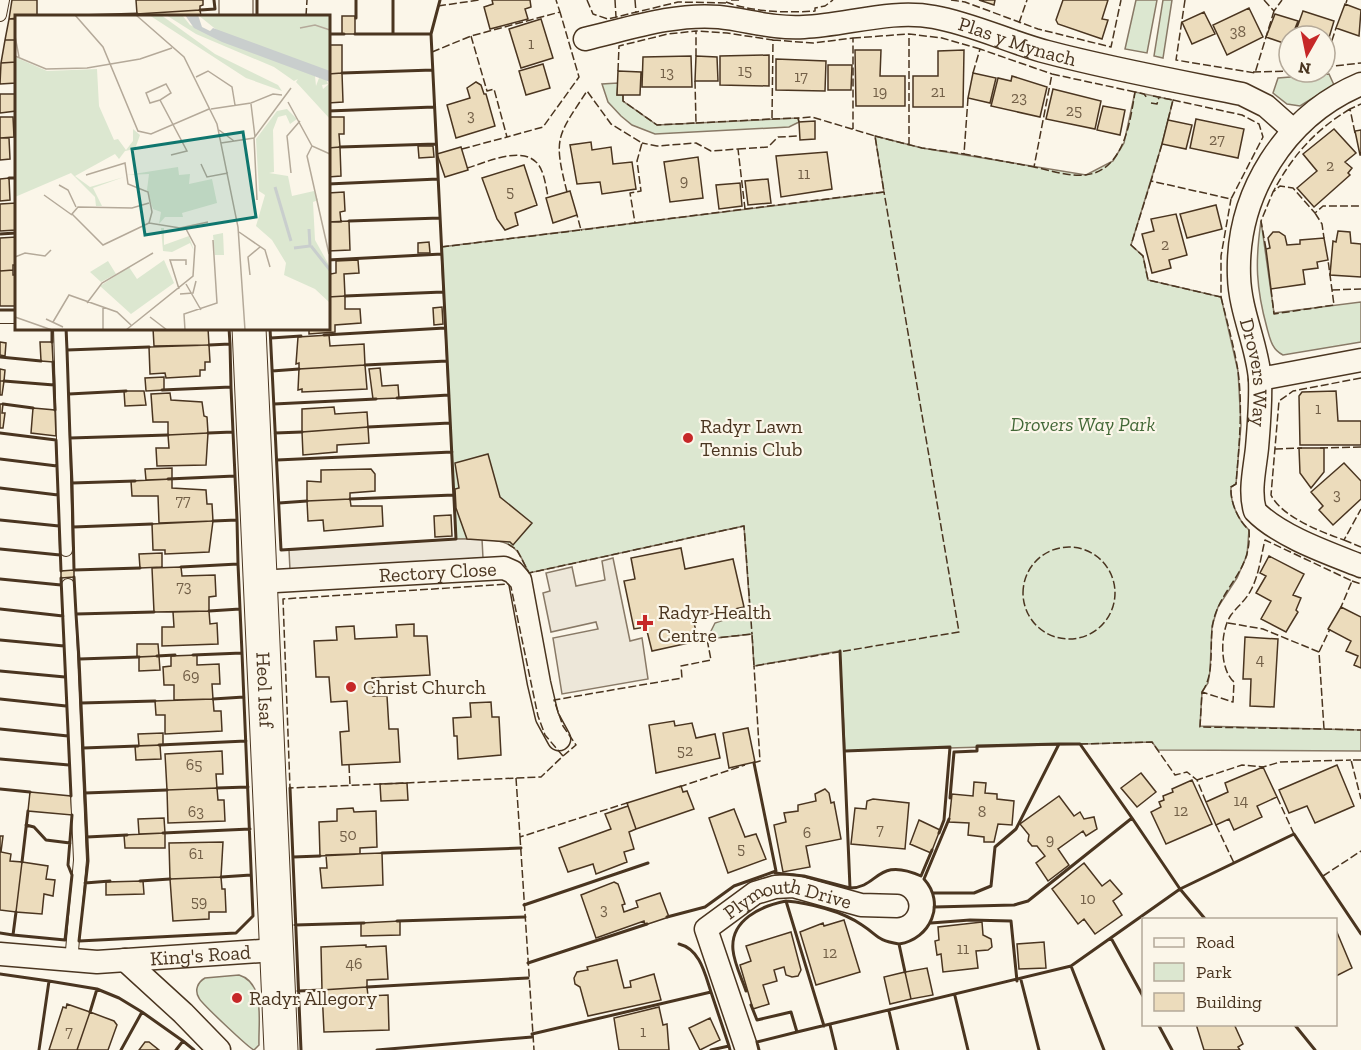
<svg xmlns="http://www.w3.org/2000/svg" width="1361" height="1050" viewBox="0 0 1361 1050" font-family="'Zilla Slab',serif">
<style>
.green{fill:#dce7d0;stroke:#887966;stroke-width:1.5}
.parking{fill:#ede7d9;stroke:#887966;stroke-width:1.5}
.building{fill:#ecdcbc;stroke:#4a3520;stroke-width:1.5}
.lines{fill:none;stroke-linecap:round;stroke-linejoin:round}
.lane-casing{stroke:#4a3520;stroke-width:14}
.street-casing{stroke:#4a3520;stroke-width:25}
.secondary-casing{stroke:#4a3520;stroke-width:35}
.lane{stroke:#fbf6e9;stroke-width:12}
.street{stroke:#fbf6e9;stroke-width:22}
.secondary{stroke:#fbf6e9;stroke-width:33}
.fence{stroke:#4a3520;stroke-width:1.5;stroke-dasharray:8 3;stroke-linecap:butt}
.wall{stroke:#4a3520;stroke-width:3}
.poi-dot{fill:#c62828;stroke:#fbf6e9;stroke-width:2}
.labels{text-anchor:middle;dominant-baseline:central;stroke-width:4.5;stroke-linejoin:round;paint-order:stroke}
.number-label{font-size:16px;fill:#725f47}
.street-label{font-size:20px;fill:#4a3520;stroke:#fbf6e9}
.park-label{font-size:20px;font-style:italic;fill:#436837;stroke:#fbf6e9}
.poi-label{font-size:20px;fill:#4a3520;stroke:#fbf6e9;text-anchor:start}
.inset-river{fill:none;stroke:#c9cecd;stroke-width:3}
.inset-road{fill:none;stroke:#b4a999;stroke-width:1.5}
.view{fill:#0f766e;fill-opacity:0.15;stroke:#0f766e;stroke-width:3}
.inset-edge{fill:none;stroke:#4a3520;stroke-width:3}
</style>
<rect width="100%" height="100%" fill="#fbf6e9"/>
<path class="green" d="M1136,0H1157L1147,53L1125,49Z
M1163,0H1172L1163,58L1154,56Z
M1329,74L1334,85L1300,106L1287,104L1273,93L1278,78Z
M618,83L617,95H623V101L657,125L798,118L799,122L789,127L655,134L632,125L621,116L608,102L602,84Z
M1135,92L1173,100L1162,144L1131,245L1143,256L1148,280L1221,297L1238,371L1241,425L1236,484L1231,487C1230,502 1238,520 1249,530L1247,555L1237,578L1218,607L1212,626L1210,671L1208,683L1202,692L1200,726L1361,730V751L1158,750L1152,742L845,751L840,651L754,666L752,634L707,639L715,623L750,611L744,526L529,573C525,566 522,557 517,551C505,536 473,539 456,539L441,247L884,192L875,136L922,148L1086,175L1113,161L1124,143Z
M1261,221L1274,313L1361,302V342L1283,355C1272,350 1270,339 1267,328C1256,288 1255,262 1261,221Z
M239,975C266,983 258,1023 259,1045L254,1050C250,1049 201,1003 199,998C194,990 198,982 205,978Z"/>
<path class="parking" d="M456,539H482L483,558L290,570L289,550Z
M613,558L630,641L642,638L648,679L562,694L553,638L598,629L596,622L551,632L543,593L550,591L546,573L572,567L576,586L605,580L602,561Z"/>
<path class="building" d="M12,0H37V16L9,19Z
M136,0H203V5L200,6V10L137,14Z
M492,0H530L531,7L525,9L528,19L490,29L484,7L493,4Z
M979,0H995L994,5Z
M1063,0H1108L1102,19L1108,20L1102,39L1058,24L1056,20Z
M1345,4L1361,10L1359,36L1336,28Z
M1249,8L1263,37L1227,55L1213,25Z
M200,10L201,16H137V14Z
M1303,11L1334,21L1325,51V36H1294Z
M1204,12L1215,34L1192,44L1182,22Z
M1275,14L1298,21L1292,36H1289V45L1266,37Z
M342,16H355V34H342Z
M9,19H16V40H5Z
M541,19L553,58L521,68L509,29Z
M5,40H16V62L1,63Z
M328,45H342V73L328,74Z
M855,50H881L880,76H905V106H856Z
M964,50L963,107H913V76H938V51Z
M769,55V86L720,85V56Z
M691,56L692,87H642L643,57Z
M696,56L717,57L718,81H695Z
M776,59L826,61L825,91L776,90Z
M16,62V83L0,84L1,63Z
M543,64L550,88L526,95L519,71Z
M828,65H852L851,90H828Z
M618,71L641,72L640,95H617Z
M342,73L343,102L328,103V74Z
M973,73L996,78L990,103L968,98Z
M1012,76L1047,87L1040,117L991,106L998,78L1011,81Z
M476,82L481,85L484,94H486L495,126L456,138L447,105L470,98L467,88Z
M1053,89L1101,101L1095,129L1046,119Z
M0,94H16V111L0,113Z
M1103,106L1125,110L1120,135L1097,130Z
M0,117H13L14,137L0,138Z
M328,117H344V134H339L340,147L328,148Z
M1196,119L1244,129L1238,158L1190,148Z
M1168,120L1192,125L1186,149L1162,144Z
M815,121V139L800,140L799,122Z
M1334,129L1356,153L1345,162L1352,168L1348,173L1350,175L1314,207L1297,188L1317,171L1303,154Z
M1361,130V155H1360L1355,131Z
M0,138H9L10,159L0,160Z
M591,142L592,150L611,147L613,164L632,162L636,189L602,194L600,182L577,184L570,145Z
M418,146H433L434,157L419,158Z
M340,147L341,176L328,177V148Z
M461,147L468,170L445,177L437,154Z
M827,152L832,189L781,197L776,156Z
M698,157L703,198L670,202L664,162Z
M524,165L537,205L515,213L518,225L505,230L497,219L482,178Z
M9,178L10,200L0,201V179Z
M768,179L771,203L748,205L745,181Z
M740,183L742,206L719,209L716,185Z
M570,191L577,215L553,223L546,198Z
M344,192L345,211L340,212L341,222H328V193Z
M16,203V230L0,231V204Z
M1216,205L1222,229L1187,238L1180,214Z
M1176,214L1187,255L1169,260L1171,268L1152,273L1142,234L1154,231L1151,219Z
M349,221L350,250L328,251V222Z
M1338,231L1350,232L1351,243L1361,244V277L1330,275L1333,241L1336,242Z
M1273,232H1279L1285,236L1287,245L1300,244V240L1324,238L1328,260L1317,262L1318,268L1303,270L1305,284L1271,289L1266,249L1270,248L1268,238Z
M16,237V265H13V270L0,271V238Z
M429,242L430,253H418V243Z
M358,260L359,273L344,274L345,296L328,297V268L331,274L336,273V261Z
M13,270V275H16V306H0V271Z
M345,296V309H360L361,323L335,325V332L309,334V328H328V297Z
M442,307L443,324L434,325L433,308Z
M153,328H208L209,345L154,346Z
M329,335L330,346L364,344L365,365L299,369V363L296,364L298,337Z
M0,342L6,343L5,356L0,355Z
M40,342H52L53,362L41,361Z
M209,345L210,362H205V370H200V376L166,378L165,373L150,374L149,347Z
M365,365L367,389L302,392V389L298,390L299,369Z
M380,368L382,386L398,385L399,398L373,399L369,369Z
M0,369L5,370L4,381H0Z
M164,377V390L146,391L145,378Z
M0,381H4L2,395H0Z
M124,391H144L146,405L125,406Z
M1336,391L1338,421H1361V445H1300L1299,396L1302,392Z
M170,393L171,400L202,402L204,416L207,417L208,433L168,435V422H153L151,394Z
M0,404H3L2,413H5L3,428H0Z
M334,407L335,414L367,412L368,427L302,432V409Z
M33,408L55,410L56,436L31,433Z
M368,427L369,443L337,445V452L303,455L302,432Z
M208,433L206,465L157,466L156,448H169L168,435Z
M1299,448H1324V472L1311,488L1300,473Z
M488,454L500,497L532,523L513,545L510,542L467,539L456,508L455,489L459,488L455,463Z
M1344,463L1361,481V499L1333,525L1319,510L1323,506L1311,492Z
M172,468V479L146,480L145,469Z
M371,469L375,474V491L350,493V499L307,501V481L321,482V470Z
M172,479V488L206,490L207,504H212L213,521L159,523L158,496H132L131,481Z
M350,499L351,506H382L383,526L324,531L323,520L308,521L307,501Z
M451,515L452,536L435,537L434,516Z
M213,521L209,552L165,554V550H153L152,524Z
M681,548L685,569L733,559L744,607L693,618L698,641L652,651L646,627L634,629L624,581L635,579L631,558Z
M162,553V567L140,568L139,554Z
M1269,556L1304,574L1293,595L1301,598L1296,610L1298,612L1286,632L1261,619L1271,601L1256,593L1266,576L1260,573Z
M181,567L182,576L215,575L216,596L209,597V611L154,612L152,568Z
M74,570V577L61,578V571Z
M1341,607L1361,617V668L1354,665L1358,656L1346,651L1351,641L1328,629Z
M209,611L210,624L217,623L218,644L162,646V627H174L173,612Z
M414,624V636H427L430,675L372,678L373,696H387L389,729H398L400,762L342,765L340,732L349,731L347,701L331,702L329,677H316L314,641L337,640L336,627L354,626L355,639L397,637L396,625Z
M1245,637L1278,639L1274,707L1250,706L1251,679H1243Z
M137,644H158L159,656L137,657Z
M197,655V665L219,664L220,684H212L213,699L174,700V685H164L163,667L171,666V656Z
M159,656L160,670L139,671V657Z
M213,699L214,711H221L222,731L165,734V715H156L155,701Z
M491,702L492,717H499L501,755L458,759L457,736H454L453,718L471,717L470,703Z
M674,721L675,726L692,723L696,738L715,734L720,758L656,773L649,725Z
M748,728L755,762L729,768L723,733Z
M163,733V745L139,746L138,734Z
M160,745L161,759L136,760L135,746Z
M222,751L223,774H216L217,788L167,790L165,754Z
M1337,765L1354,806L1315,823L1307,806L1289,813L1279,790Z
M1263,767L1277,797L1257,806L1262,817L1234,830L1229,819L1216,825L1206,802L1228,792L1225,783Z
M1141,773L1156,792L1137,807L1121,788Z
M1192,780L1212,824L1166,844L1151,812L1161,807L1159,802L1164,800L1163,796L1173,792L1172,789Z
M974,782L986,783L985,793L997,794V799L1014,801L1012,825L998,824L994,842H984V837L968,835L969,823L949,822L952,794L973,796Z
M407,783L408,800L381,801L380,784Z
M681,786L683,792L687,791L694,809L636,829L627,803Z
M217,788L218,800H224L225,821L168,823L167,790Z
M825,789L829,793L831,803L834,802L841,839L806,846L810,867L783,872L774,825L786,822L784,813L798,811V805L816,801L815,794Z
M30,792L71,796L72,815L28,811Z
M1059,796L1074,816L1080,812L1084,819L1094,817L1097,829L1086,836L1083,831L1058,849L1069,865L1048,881L1036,863L1045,856L1037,846H1032L1028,841L1029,835L1020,824Z
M873,799L909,803L905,849L851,844L855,808L866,809L867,801Z
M628,806L636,829L629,832L634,849L624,852L627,862L596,874L593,864L568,872L559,848L611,829L605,814Z
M353,808L354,812L376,811L377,847L360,848V854L320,856L319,822L337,821V809Z
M734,809L745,837L756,834L766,859L728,873L709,818Z
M164,818L165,833L139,834L138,819Z
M919,820L940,830L931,853L910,844Z
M165,833V848H125L124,835Z
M0,836H3L1,852L11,854L10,861L22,862L16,912L0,910Z
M223,842L221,877L170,879L169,843Z
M382,853L383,885L322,888L320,868H327L326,855Z
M22,862L48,866L46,879L55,880L53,896L44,894L42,914L16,912Z
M1084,863L1102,886L1110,880L1122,894L1113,901L1122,915L1095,934L1084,919L1078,924L1052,889Z
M221,877L222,889H225L226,912H209V919L173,921L170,879Z
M143,881L144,894L106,895V882Z
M614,882L618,884L625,904L622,905L624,912L638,907L636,901L660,893L669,917L645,925L644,921L596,938L581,895Z
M844,920L860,972L816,985L800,932L823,923L824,926Z
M400,921V935L361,936V923Z
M982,922L983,935L991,939L992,947L988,950L976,951L978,968L943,972L941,954L937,955L935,941L939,940L938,927Z
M1336,930L1352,968L1336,976Z
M791,932L801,970L798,976L792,977L786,975L784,967L774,970L777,981L763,985L769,1004L753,1009L740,965L751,961L746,946Z
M1044,942L1046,968L1019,969L1017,944Z
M366,945V947L386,946L388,979L367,980V987L322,990L321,947Z
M617,960L624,988L631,987L630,981L654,974L661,1000L588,1016L580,987L575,984L574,978L577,972L588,970L587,967Z
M927,968L933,995L911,999L905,972Z
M905,972L911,999L890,1004L884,977Z
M367,987L368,996L388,995L389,1030L324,1032L322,990Z
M67,1004L90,1012L77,1050H49L63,1007L66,1008Z
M659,1007L663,1025L667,1024L669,1050H619L614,1018Z
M90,1012L114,1021L117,1025L108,1050H77Z
M710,1018L720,1040L700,1050L689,1028Z
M1196,1024H1234L1243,1044L1238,1047L1240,1050H1204Z
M145,1042H149L159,1050H139Z"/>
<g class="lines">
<g class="lane-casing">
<path id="lane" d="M0,15L3,0
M0,317H16
M60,328L66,550
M68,585L80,860L71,962"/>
</g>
<g class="street-casing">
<g id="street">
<path id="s1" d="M585,39C628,29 674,13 719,17C747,20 774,29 804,27C847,25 891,9 934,17C973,24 1009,42 1047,52C1111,69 1177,81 1242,94L1266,106L1293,130"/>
<path id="s2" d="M1361,84C1285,116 1236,194 1239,276C1240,312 1257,344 1260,379C1261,402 1259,425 1257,448C1255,468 1249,491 1255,511C1279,536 1328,553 1361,566"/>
<path d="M1260,379L1361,360"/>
<path id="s3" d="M258,582L504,568L513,572L520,580L539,683L547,717L559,739"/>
<path id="s4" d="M0,954L97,962L275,950"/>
<path d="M125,960L183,1013L219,1050"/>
<path id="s5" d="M747,1050L706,929L755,893L775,887L793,886L861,905L897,906"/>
</g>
</g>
<g class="secondary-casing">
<g id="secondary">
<path d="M236,0V16"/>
<path id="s6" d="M249,328L281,1050"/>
</g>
</g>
<use href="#lane" class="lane"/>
<use href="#street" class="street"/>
<use href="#secondary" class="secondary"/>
<path class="fence" d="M587,0L593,14L608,19L678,2L726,3
M615,0L616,17
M635,0L636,12
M731,0H741
M951,0L965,2L1038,29L1111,47L1121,0
M1185,0L1176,60L1255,73L1274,11
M1264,0L1274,11L1282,0
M726,2C752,12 786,13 815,11V8L825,6L833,0
M1346,3L1347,0
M438,6L479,0
M306,16L307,0
M1019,23L1027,0
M471,36L487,91L494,89L507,137L543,127L579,77L560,12
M853,38L909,34
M773,40L813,43L853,38V129
M432,52L471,36L560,12L556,0
M1325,62L1336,28
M1325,67L1361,63
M618,71L619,46L668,34L696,31V56
M1253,72L1289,71
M973,73L980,49L1052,74
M1135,92L1052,74L1034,167C1049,170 1070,177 1085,175C1124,171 1130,122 1135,92L1144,94L1148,99
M623,95V101L657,125L696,123L695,81
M1153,96L1173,100L1168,120
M968,98L964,154L1034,167
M1151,103L1157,104L1159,97
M1350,109C1315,130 1292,156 1273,192L1280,186L1293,188L1315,213L1323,206H1361
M772,119L798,118
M696,123L772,119L773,40L727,33L696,31
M1355,133L1350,109L1361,104
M875,136L922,148L964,154
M1162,144L1151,181L1231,199L1263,137L1259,124L1242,115L1173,100
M909,145V34L942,38L980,49
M462,149L507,137
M738,149L768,147L778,137L799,136
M467,168C485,163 520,146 536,162C544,169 546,187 548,197
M1151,181L1131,245L1143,256L1148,280L1221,297V256L1231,199
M567,192C553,137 557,137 587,91L611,124L642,143L637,161L641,191L630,193L635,223L581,230
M745,209L884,192L875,136L812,117L798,118L799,122
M1315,213L1322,224L1324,238
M635,223L745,209L738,149L711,151L696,143L657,146L642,143
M441,247L581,230L577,215
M1266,249L1261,221L1273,192
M1271,289L1274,314L1334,305L1328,260
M1332,290L1361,289
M1361,378L1293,391L1279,401L1271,495C1282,517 1321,532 1344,540L1361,509
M1320,448L1361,447
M1275,449L1302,448
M1344,540L1361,547
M508,544L517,550L529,573L744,526L752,634
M1023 593a46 46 0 1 1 92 0a46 46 0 1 1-92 0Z
M1352,581L1361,584
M508,584L511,587L538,716L545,735L563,756L541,777L290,788L283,599Z
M1228,623L1263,629L1319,652L1324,729L1200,727L1202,692L1233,702L1234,682C1219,669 1220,631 1231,615C1238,606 1246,600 1251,590C1259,575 1261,556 1265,540L1352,581L1341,607
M1319,652L1330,629
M1202,692C1217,671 1207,639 1215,615C1226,583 1252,569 1249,530C1238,520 1230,502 1231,487L1236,484C1239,446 1243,409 1238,371C1234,346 1227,322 1221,297
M1324,729L1361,730
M1080,744L1152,742L1175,775L1187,772L1197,780
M563,756L576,745L563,726L554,700L682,678L681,666L711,660L707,639L752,634L754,666L959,632L884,192
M1361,760H1351L1361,799
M753,763L760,761L754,666
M349,765L350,785
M516,778L520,837L630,802
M679,787L745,765
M1277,797L1294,834
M1206,802L1197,780L1242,765L1263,767L1280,762L1351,760
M1216,825L1234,863
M520,837L534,1050
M1323,876L1361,851"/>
<path class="wall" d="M257,0V16
M200,10L215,9L214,0
M73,16L137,14
M356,18V0
M328,34H344
M355,34H431L440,0
M393,34V0
M342,73L433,70
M328,111L434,107
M340,147L436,144
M9,178H16
M328,184L438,179
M349,221L440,218
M0,234L16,233
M328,260L442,254
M345,296L443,292
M0,310H16
M52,328V342
M66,328L67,350L149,347
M270,328L281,550L456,539L431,34
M324,335L445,328
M271,338L301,336
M209,345L230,344L229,328
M67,350L70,438L168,435
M0,357L41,361
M365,365L447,361
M272,371L299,369
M4,381L54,385L53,362
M54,385L55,410
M162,390L231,387L230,344
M69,394L126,391
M397,398L449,395
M3,404L33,408
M274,404L376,399
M368,427L450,423
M0,433L56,440L61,571
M208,433L233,432L231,387
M275,433L302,432
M70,438L72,483L135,481
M0,459L57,466
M277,460L452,452
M168,479L235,476L233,432
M72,483L73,527L152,524
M0,488L58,495
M350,499L454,495
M279,503L307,501
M0,520L59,526
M213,521L237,520L235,476
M73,527L74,570L140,568
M0,549L60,555
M181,567L238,564L237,520
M74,577L76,614L154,612
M61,578L71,796
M0,579L61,585
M0,609L63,616
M209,611L240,609L238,564
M76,614L79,659L139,657
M0,640L64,646
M193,655L242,653L240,609
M157,656L175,655
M79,659L88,861L79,941L236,933L253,916L242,653
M0,671L65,677
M0,699L66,706
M213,699L244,697
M81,703L155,701
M0,729L68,736
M159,745L246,741
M83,748L138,746
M845,751L950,747L944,820L939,833
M0,759L69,765
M217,788L248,787
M290,788L301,1050
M0,789L30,792
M85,793L167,790
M950,798L954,752L977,751V746L1059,744
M26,825L34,827L46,840L70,843
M163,833L250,829
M87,837L127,835
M382,853L521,848
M293,857L320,856
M22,862L28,811
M775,873L804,876L850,888L840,651
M221,877L251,875
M140,881L170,879
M85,883L110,881
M850,888C879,888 876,856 921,876L932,850
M933,893H974L991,886L995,847L1016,829L1059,744H1080L1132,818
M524,905L648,863
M16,912L13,935L65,940L72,875L68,865L72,815
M667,917L705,907L734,886L776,871L754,763
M1206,920L1180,889L1294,834L1361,934
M397,921L525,917
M931,923L970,920L1011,921L1017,981
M295,925L364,923
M0,933L13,935
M1111,938L1144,998
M679,944C700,949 705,974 711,992
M528,963L647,924
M1071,966L1104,1050
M905,972L899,944C931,939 946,903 924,879L949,819
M0,974L49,981L39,1050
M1021,980L1039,1050
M49,981L97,989L90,1012
M367,987L528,978
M97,989L119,998L142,1012L121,1050
M298,991L322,990
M746,991C742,979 734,963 733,950C730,920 761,906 786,901
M955,996L968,1050
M751,1005L757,1020L791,1012L797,1032L1071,966L1180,889L1132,818L1028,901L1014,905L934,907
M889,1011L898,1050
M142,1012L183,1041L176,1050
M1158,1024L1172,1050
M1294,1024L1315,1050
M830,1025L836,1050
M824,1026L786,901C809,903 842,911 862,925C879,936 876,940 899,944
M532,1034L711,992L729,1046
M183,1041L194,1050
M377,1050L532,1037
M711,1050L729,1046L730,1050
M759,1050L757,1042L797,1032"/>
</g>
<g class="poi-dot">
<circle cx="688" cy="438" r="6"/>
<path d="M642 614h6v6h6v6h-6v6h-6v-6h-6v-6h6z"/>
<circle cx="351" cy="687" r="6"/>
<circle cx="237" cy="998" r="6"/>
</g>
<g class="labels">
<g class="number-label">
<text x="1238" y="31">38</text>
<text x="531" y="43">1</text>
<text x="745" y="70">15</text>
<text x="667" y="72">13</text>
<text x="801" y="76">17</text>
<text x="880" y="91">19</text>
<text x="938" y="91">21</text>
<text x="1019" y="97">23</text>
<text x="1074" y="110">25</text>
<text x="471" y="115">3</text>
<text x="1217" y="139">27</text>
<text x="1330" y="165">2</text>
<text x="804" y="173">11</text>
<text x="684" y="180">9</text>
<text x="510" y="191">5</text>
<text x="1165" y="244">2</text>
<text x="1318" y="408">1</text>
<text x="1337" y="494">3</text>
<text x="183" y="500">77</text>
<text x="184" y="586">73</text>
<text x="1260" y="659">4</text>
<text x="191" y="675">69</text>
<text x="685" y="750">52</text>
<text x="194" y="764">65</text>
<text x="1241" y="800">14</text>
<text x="1181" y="810">12</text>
<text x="196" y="811">63</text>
<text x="982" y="811">8</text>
<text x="880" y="829">7</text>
<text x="807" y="832">6</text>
<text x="348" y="834">50</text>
<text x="1050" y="839">9</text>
<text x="741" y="848">5</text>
<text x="196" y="853">61</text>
<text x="1088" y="898">10</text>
<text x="199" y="901">59</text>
<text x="604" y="909">3</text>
<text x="963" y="948">11</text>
<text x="830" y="952">12</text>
<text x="354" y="963">46</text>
<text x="69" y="1031">7</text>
<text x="643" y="1031">1</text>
</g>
<g class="street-label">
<text stroke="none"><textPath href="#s1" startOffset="440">Plas y Mynach</textPath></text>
<text stroke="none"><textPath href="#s2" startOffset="340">Drovers Way</textPath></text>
<text stroke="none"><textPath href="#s3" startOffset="180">Rectory Close</textPath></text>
<text stroke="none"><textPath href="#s6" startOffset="362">Heol Isaf</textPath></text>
<text stroke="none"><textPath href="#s5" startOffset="220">Plymouth Drive</textPath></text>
<text stroke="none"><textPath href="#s4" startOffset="201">King's Road</textPath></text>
</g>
<g class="park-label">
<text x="1083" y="424">Drovers Way Park</text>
</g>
<g class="poi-label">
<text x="700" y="426">Radyr Lawn<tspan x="700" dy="23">Tennis Club</tspan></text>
<text x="658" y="612">Radyr Health<tspan x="658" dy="23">Centre</tspan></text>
<text x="363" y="687">Christ Church</text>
<text x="249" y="998">Radyr Allegory</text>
</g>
</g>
<g transform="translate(15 15)">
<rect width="315" height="315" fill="#fbf6e9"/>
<path d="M134,0H146L200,39L263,70L267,76L231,63ZM151,0H167L175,10L300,61L301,71L304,63L311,64L313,69L307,70L308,74L315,68V104L281,67L283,64L279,66L259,52L181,19ZM183,0H315V58L208,20ZM0,42L32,56L82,54L84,91L99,125L103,124L111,135L118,126V114L125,120L120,134L110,136L104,144L100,139L60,161L75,172L109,162L78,173L87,191H81L80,182L56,158L0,182ZM272,94L282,104L275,109L271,100L263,102L258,115L259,157L254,158L273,161L277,181L299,176L303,185L298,187L300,225L315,252V288L300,274L269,260L271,248L257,225L241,211L250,180L244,176L241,124L262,96ZM163,152L164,160L175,159L174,169L197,164L202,188L167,198L168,202H150L144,209L146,197L138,194L132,175L134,159L112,160ZM146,213H149V230L174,221L179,236L175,228L157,237L148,236ZM208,218L209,240H200L198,220ZM149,245L159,268L116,299L85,271L114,252L122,264ZM93,246L101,259L86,267L75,257Z" fill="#dce7d0"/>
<path d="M170,0H183L187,12L195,16L198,13L315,56V67L207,27L179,13Z" fill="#c9cecd"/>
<path class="inset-river" d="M260,172L276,226M296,231L315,255M279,233L295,231L294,214"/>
<path class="inset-road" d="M60,0L88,32L123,116L136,119L194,94M121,0L169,42L202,109L223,212L230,315M285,13L300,10L315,15M0,21L4,42M0,41L31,54L72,53L125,44L157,33M181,62L193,56L217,72L220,90M145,85L135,88L131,78L151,69L156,78L145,85L172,136L156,140M273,87L297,131L315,139M236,89L240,122M196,94L236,88L258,79L267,80M204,115L219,126M239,123L242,185M206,128L239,123L276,73M297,131L292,141L314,239M186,149L192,162L213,158M276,158L272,121L285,106M71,160L110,148L113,169L133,177L137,197L134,208M44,170L53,175L61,192M29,180L57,200M134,188L117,193L63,192L57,199L88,230L134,208M134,208L165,213L193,207M224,217L250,235L255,252M0,242L10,238L30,241L36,235M235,260L233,242L245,232M171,269L186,295M164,274L155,245H171V250M165,279L178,278L181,266M72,288L87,268L138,238M0,302L37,315M135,302L152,315M31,304L48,312M38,307L54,280L102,297L116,310M88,315V292M111,315L178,261L180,231L170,212M170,315L169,299L202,288L198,225"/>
<path class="view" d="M228,117L241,202L130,220L117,134Z"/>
<rect width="315" height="315" class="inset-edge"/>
</g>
<rect x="1142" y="918" width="195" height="108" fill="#fbf6e9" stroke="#b4a999" stroke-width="1.5"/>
<rect x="1154" y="938" width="30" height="9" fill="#fbf6e9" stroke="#b4a999" stroke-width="1.5"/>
<text x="1196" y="948" font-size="18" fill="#4a3520">Road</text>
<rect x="1154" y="963" width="30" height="18" fill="#dce7d0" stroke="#b4a999" stroke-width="1.5"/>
<text x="1196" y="978" font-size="18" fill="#4a3520">Park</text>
<rect x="1154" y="993" width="30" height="18" fill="#ecdcbc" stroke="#b4a999" stroke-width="1.5"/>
<text x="1196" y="1008" font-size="18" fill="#4a3520">Building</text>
<g transform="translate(1307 54) rotate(189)"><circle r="28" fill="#fbf6e9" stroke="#b4a999" stroke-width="1.5"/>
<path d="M0-4.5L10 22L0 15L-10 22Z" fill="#c62828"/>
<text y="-9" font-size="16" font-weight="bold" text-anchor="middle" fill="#4a3520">N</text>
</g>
</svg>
